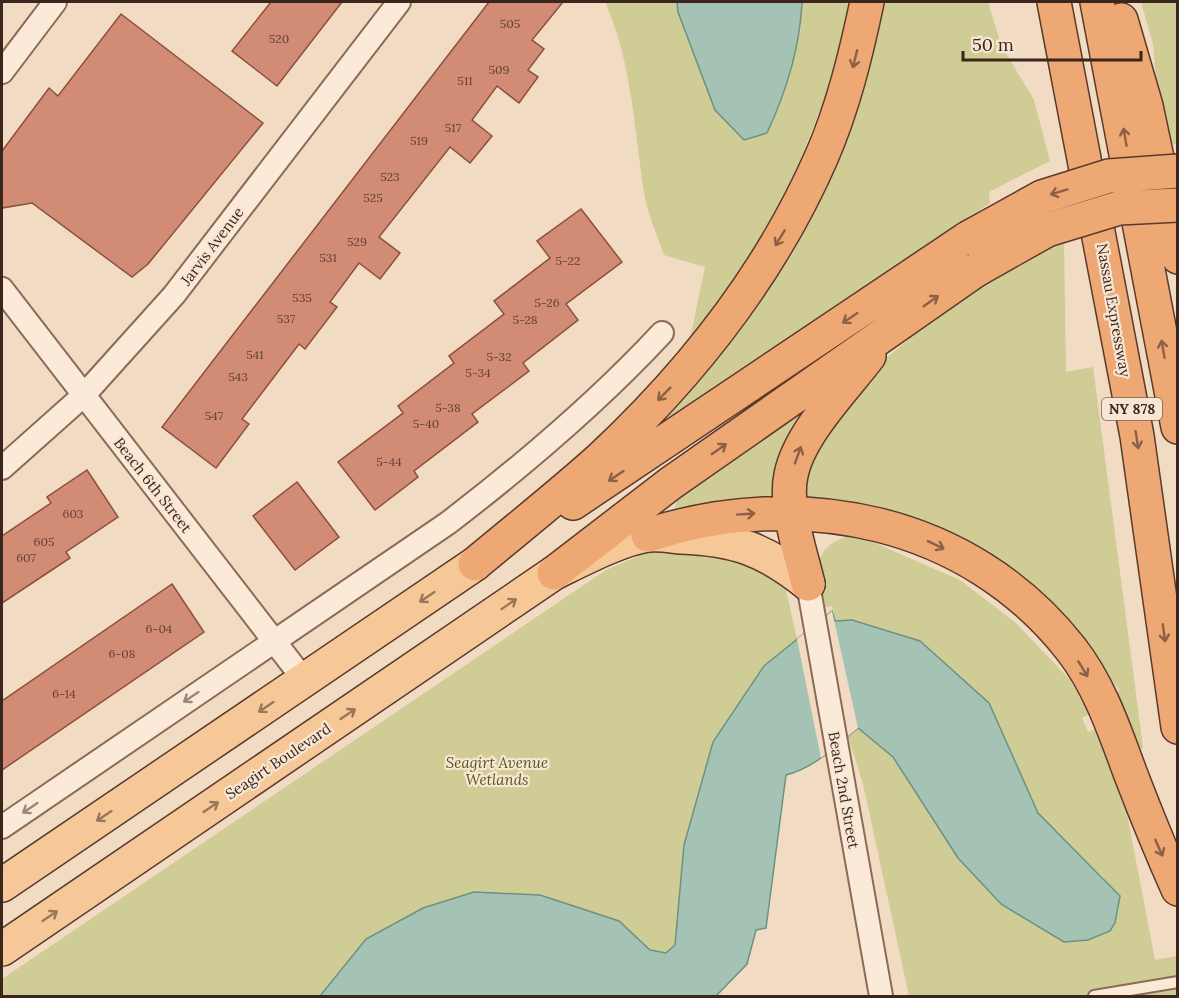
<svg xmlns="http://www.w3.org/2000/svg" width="1179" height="998" viewBox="0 0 1179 998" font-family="Lora,serif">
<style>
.green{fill:#d0cc96}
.water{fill:#a5c3b5;stroke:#6b9282;stroke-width:1.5}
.pier{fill:#f1dbc3}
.building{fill:#d28c76;stroke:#8d4e3c;stroke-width:1.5}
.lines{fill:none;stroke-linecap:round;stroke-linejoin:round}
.service-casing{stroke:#8c6a58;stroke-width:14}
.minor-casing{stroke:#8c6a58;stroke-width:26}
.primary-casing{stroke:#5a3a2d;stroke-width:36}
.trunk-casing{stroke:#5a3a2d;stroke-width:36}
.service{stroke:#fbead7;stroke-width:10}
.minor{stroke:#fbead7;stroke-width:22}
.primary{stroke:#f6c898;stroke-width:33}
.trunk{stroke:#eea873;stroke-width:33}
.trunk-bridge-casing{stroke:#5a3a2d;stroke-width:36;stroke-linecap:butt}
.trunk-bridge{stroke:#eea873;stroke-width:33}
.oneway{stroke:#8c6044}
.oneway2{stroke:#98775a}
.oneway3{stroke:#9b887a}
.labels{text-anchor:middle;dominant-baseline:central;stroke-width:4.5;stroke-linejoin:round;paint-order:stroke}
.number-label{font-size:12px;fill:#614033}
.shield{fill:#f8e6d3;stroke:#746054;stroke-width:1.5}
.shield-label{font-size:14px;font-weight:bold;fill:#3b261d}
.street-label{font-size:15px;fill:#3b261d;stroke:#f8e6d3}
.park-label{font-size:15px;font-style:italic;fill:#555922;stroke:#f8e6d3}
</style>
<rect width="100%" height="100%" fill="#f1dbc3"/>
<path class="green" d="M605,2H677L678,12L693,51L800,35L802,2H850L849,14L832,79L787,194L731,285L690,339L705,267L664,255C658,237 649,217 645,198C634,132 633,64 605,2Z
M878,2H988L1001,45L1034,100L1050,161L989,192L990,203L663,425L661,421L792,255L833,170Z
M1141,2H1177V144H1161L1153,44Z
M1064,241L1066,372L1093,367L1143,747L1140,751L1114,705L1119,689L1034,601L803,500V461L879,364L909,339L1027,256Z
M823,399L782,500L682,510L675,508L677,499Z
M848,536L875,543L960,580L1016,623L1070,680L1090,714L1082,718L1088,732L1098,728L1122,787L1155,960L1177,956V996H909L863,784L848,736L858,728L893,757L1001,904L1065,942L1104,878L1038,813L989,703L920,641L835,621L832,606L825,607C818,573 808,550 848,536Z
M688,546L762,562L786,590L797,639L764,666L684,845L675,945L666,953L650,950L619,921L540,895L474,892L446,996H2V979L606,570L641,555Z"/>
<path class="water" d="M677,2H802C800,48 787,90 767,133L744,140L715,110L678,12Z
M832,611L835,621L852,620L920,641L989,703L1038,813L1120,896L1115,923L1110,931L1088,940L1064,942L1001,904L958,858L893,757L858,728C836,746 814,768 786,775L766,928L756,930L747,964L716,996H320L366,939L423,908L474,892L540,895L619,921L650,950L666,953L675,945L684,845L713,742L764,666Z"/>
<path class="pier" d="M832,611L858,728L821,758L797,639Z"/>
<path class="building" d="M271,2H342L277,86L232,51Z
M489,2H563L532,40L544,49L528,70L538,77L519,103L497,86L472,120L492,136L470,163L450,147L379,237L400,253L380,279L359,263L330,302L337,307L305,349L299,344L242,419L249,424L216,468L162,427Z
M121,14L263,123L148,264L132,277L32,203L2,208V151L49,88L58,96Z
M581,209L622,262L566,304L578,320L523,363L529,371L472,414L478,422L414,471L418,477L375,510L338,462L403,413L398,406L454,363L449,356L504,314L494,301L550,258L537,241Z
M87,470L118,517L66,552L70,558L2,603V536L51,503L47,497Z
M297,482L339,537L295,570L253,516Z
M172,584L204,632L2,770V701Z"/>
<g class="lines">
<g class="service-casing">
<path id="service" d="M1094,996L1178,982"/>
</g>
<g class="minor-casing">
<path id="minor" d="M2,72L55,2
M2,289L305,681
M2,468L84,395L174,295L399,2
M808,584L881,996
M2,827L448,523C525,464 596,404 662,333"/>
</g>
<g class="primary-casing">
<path id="primary" d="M2,885L475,564
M2,949L554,573C581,560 620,539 649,535C659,534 671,536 681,537C736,539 766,550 808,584"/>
</g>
<g class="trunk-casing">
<path id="trunk" d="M1054,2L1137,436L1178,727
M1097,2L1178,427
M1121,20L1146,106L1178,257
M573,503L968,238
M648,535C800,486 969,519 1071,649C1100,686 1115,732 1131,775C1146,814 1161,851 1178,889
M475,564C517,529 560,495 600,459C691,374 771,272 821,158C843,108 856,54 867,2
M554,573L671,483L976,270
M808,584C801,553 784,506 791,475C799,434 844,389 869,356"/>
</g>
<use href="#service" class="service"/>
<use href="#minor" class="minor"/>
<use href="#primary" class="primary"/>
<use href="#trunk" class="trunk"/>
<g class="trunk-bridge-casing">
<path id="trunk-bridge" d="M968,238L1042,197L1109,176L1178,171
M976,270L1047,230L1119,208L1178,205"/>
</g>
<use href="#trunk-bridge" class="trunk-bridge"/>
</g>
<defs><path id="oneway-shaft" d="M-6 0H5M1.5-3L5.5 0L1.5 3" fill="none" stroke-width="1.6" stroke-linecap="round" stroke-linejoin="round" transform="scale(1.5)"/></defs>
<g class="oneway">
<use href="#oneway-shaft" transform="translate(855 59) rotate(104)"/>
<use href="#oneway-shaft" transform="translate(1125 137) rotate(-100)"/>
<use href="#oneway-shaft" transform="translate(1059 192) rotate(163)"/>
<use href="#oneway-shaft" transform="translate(780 238) rotate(121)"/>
<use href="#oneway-shaft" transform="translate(931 301) rotate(-35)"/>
<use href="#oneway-shaft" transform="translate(850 318) rotate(146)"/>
<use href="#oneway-shaft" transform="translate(1163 349) rotate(-100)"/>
<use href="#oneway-shaft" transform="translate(664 394) rotate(135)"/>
<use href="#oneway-shaft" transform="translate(1137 440) rotate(81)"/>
<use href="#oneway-shaft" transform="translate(719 449) rotate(-35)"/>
<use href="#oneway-shaft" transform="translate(798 455) rotate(-70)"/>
<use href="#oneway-shaft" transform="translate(616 476) rotate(146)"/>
<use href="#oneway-shaft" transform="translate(746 514) rotate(-4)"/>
<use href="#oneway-shaft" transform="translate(936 545) rotate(26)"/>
<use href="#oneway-shaft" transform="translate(1164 633) rotate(82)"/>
<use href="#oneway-shaft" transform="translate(1083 669) rotate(59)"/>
<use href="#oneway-shaft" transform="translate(1159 848) rotate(66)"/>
</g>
<g class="oneway2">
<use href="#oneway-shaft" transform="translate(427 597) rotate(146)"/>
<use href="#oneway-shaft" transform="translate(509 604) rotate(-34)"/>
<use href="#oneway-shaft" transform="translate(266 707) rotate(146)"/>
<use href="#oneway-shaft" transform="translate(348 714) rotate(-34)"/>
<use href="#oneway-shaft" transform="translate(211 807) rotate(-34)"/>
<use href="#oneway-shaft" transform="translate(104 816) rotate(146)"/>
<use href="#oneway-shaft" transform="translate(50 916) rotate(-34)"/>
</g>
<g class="oneway3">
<use href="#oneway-shaft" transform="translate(191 697) rotate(146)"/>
<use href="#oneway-shaft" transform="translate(30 808) rotate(146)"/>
</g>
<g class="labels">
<g class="number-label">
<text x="510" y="23">505</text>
<text x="279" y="38">520</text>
<text x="499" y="69">509</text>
<text x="465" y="80">511</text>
<text x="453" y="127">517</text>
<text x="419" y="140">519</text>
<text x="390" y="176">523</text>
<text x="373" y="197">525</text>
<text x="357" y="241">529</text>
<text x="328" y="257">531</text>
<text x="568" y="260">5-22</text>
<text x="302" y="297">535</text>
<text x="547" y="302">5-26</text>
<text x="286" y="318">537</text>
<text x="525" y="319">5-28</text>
<text x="255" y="354">541</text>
<text x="499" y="356">5-32</text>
<text x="478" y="372">5-34</text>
<text x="238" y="376">543</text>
<text x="448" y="407">5-38</text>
<text x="214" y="415">547</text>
<text x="426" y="423">5-40</text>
<text x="389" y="461">5-44</text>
<text x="73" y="513">603</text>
<text x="44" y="541">605</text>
<text x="26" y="557">607</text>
<text x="159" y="628">6-04</text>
<text x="122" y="653">6-08</text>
<text x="64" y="693">6-14</text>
</g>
<rect class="shield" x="1102" y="398" width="60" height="22" rx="4.5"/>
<g class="shield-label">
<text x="1132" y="409">NY 878</text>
</g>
<g class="street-label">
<text transform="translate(212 246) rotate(-53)">Jarvis Avenue</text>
<text transform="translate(1114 310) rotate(80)">Nassau Expressway</text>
<text transform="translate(153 485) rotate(52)">Beach 6th Street</text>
<text transform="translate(278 761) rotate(-34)">Seagirt Boulevard</text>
<text transform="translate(844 790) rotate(80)">Beach 2nd Street</text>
</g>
<g class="park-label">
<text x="497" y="762">Seagirt Avenue<tspan x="497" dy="17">Wetlands</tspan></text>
</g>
</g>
<rect width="1179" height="998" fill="none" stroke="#3b261d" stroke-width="6"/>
<path d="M963 51v9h178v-9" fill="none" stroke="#3b261d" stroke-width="3"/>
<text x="972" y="51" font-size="18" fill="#3b261d" stroke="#f8e6d3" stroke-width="4.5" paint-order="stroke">50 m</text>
</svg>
